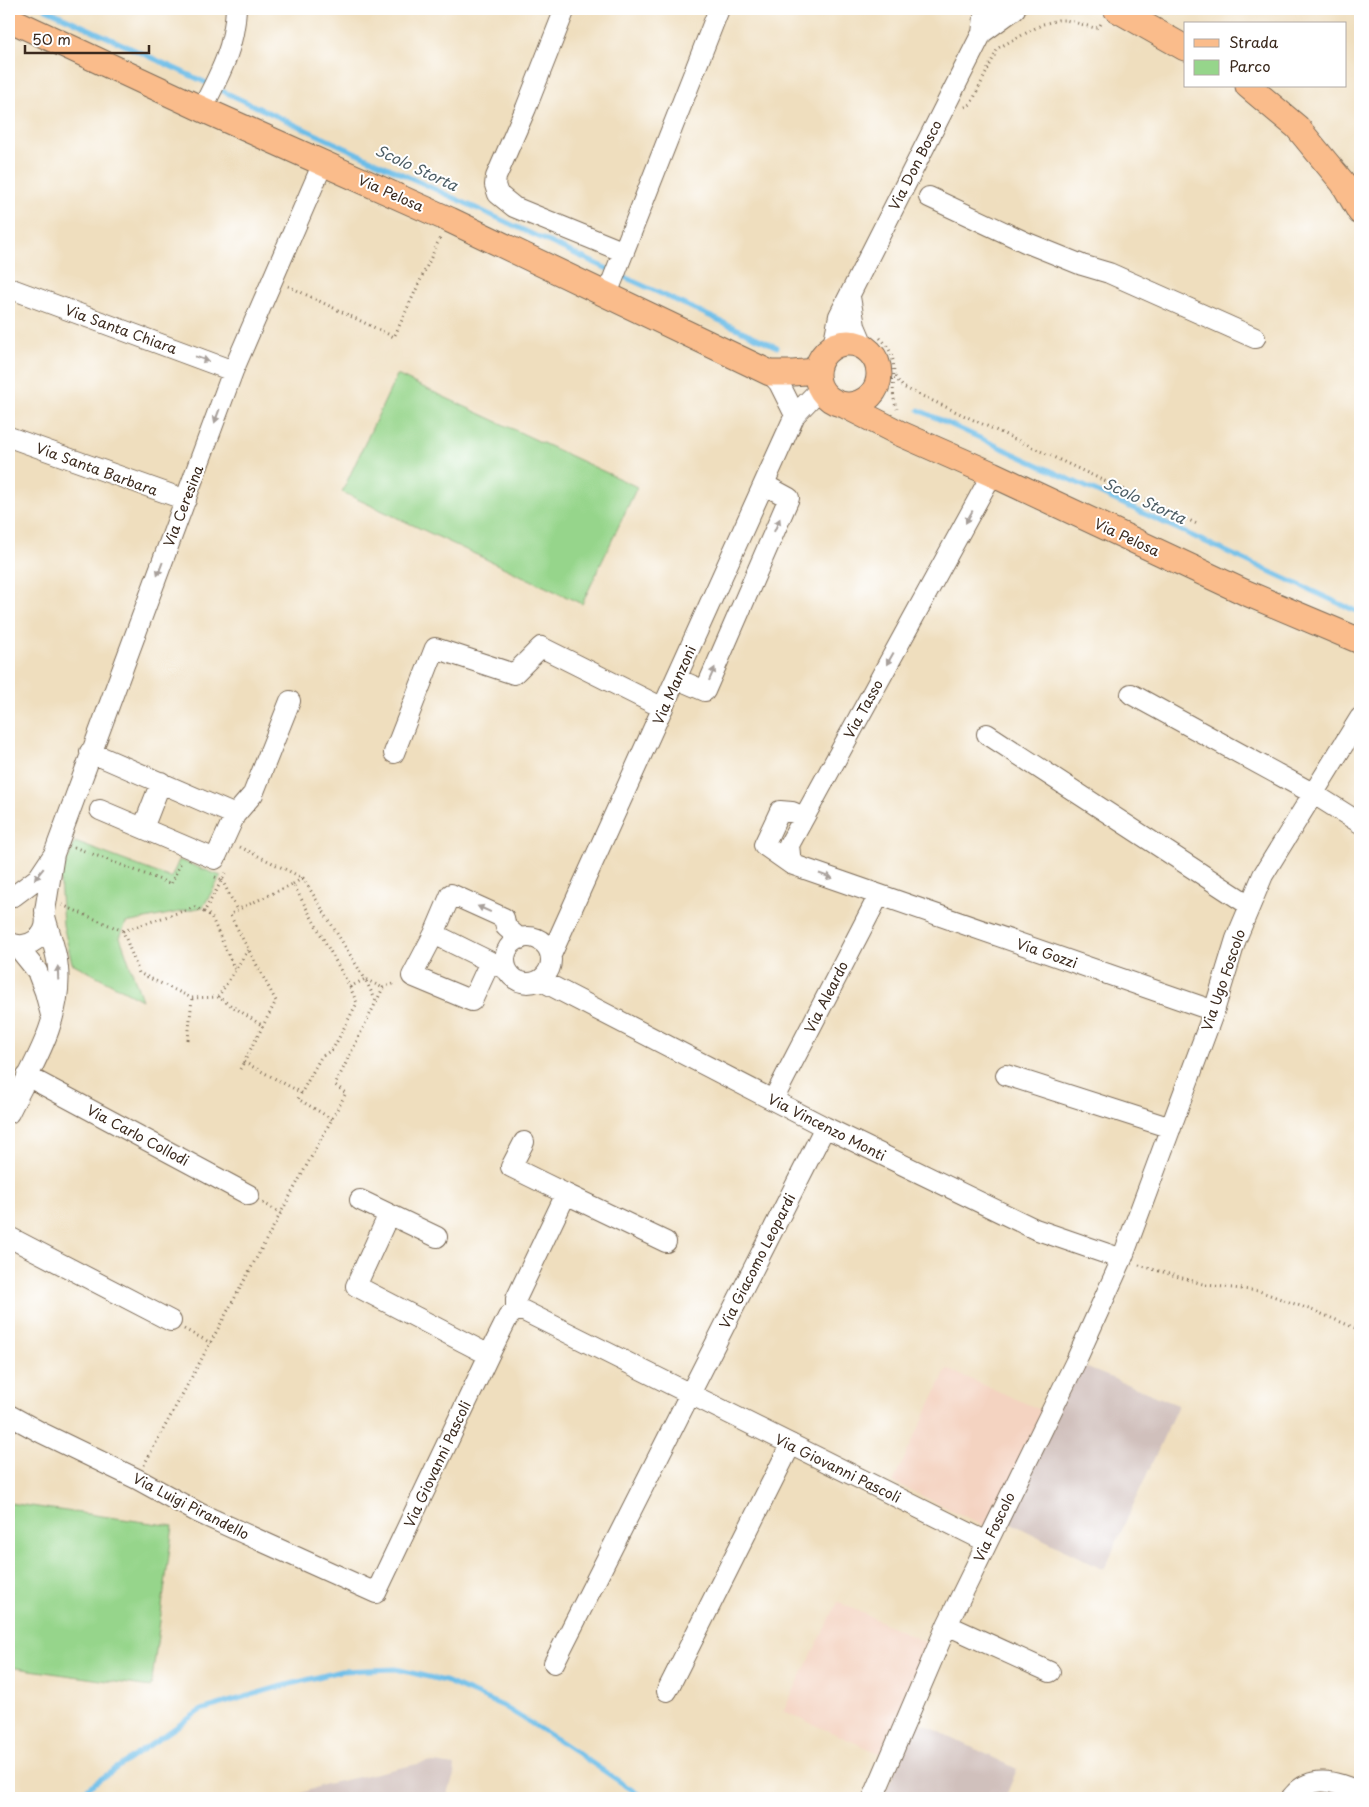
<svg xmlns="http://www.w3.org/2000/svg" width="1369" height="1807" viewBox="0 0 1369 1807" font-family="'Playpen Sans',sans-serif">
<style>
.built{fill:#f4d3c1}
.industrial{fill:#d0c0bc}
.green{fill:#96d58b;stroke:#688054}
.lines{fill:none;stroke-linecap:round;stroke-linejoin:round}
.stream{stroke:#6cbde8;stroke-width:5}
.minor-casing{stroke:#7a6956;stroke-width:22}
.major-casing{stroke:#7a6956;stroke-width:27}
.path{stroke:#7a6956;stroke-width:3;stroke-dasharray:1 4;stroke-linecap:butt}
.minor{stroke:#fff;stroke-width:20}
.major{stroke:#fabc8b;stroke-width:25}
.oneway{fill:#a79f9a}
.labels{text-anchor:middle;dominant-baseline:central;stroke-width:4;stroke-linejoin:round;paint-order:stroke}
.street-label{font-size:14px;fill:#3b2a1e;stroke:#fff}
.water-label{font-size:15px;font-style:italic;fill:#4c5d65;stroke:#fff}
</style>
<rect width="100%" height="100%" fill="#fff"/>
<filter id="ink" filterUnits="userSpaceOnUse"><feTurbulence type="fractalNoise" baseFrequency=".02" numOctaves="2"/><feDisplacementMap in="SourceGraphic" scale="10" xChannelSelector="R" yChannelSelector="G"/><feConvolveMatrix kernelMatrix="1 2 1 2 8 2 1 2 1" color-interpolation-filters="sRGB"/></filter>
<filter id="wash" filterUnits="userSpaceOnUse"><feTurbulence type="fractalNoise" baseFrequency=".0096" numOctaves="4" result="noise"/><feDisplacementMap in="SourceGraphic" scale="20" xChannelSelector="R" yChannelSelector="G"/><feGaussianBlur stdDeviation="1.12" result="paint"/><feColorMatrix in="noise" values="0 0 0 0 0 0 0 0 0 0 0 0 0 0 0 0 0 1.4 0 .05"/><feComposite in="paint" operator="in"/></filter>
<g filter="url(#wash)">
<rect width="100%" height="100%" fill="#efdebe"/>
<path class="built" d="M947,1369L1041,1410L1049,1415L993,1530L893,1482Z
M838,1602L932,1645L883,1755L783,1711Z"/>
<path class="industrial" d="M1075,1363L1178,1405L1104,1570L999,1517Z
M917,1721L1017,1769L1005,1798H883Z
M427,1762L455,1766L454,1775L446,1798H288L326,1784Z"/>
<path class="green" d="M397,375L637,487L582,604L342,492Z
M75,842L171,878L179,860L221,876L203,907L126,923L120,937L142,1000L72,963L63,925L60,878Z
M9,1503L173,1526L151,1687L9,1667Z"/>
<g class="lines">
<path class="stream" d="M46,9L211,85
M218,89L612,271
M620,275L777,347
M919,410L1360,613
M73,1798L201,1710L275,1688L341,1671L396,1669L445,1681L503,1706L561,1742L644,1798"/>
</g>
</g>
<g filter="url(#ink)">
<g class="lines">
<g class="minor-casing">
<path id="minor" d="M565,9L526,108L496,177L495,185L498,194L514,207L624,252
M982,33L1015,9
M202,109C220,74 234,49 236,9
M929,197L1025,242L1082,265L1109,273L1255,338
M9,288L233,371
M607,294L719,9
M850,297L855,326L864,347
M833,346L839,316L982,33L985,9
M770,373L779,383L795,415
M9,437L186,500
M992,474L789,845L791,864L1214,1011
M677,679L705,691L789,498L765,485
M1131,694L1314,794L1360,823
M987,734L1249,905
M90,752L235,815
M394,753L435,648L514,674L541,647L663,708
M100,810L215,859L235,815L253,794L290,701
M143,828L161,782
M54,854L233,371L323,163
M791,864L764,845L780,811L792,812L804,817
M14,896L38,878L54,854L45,911
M434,934L412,976L472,1001L490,962
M505 960a23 23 0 1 1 46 0a23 23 0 1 1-46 0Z
M9,942C27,952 50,936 45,915
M16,945L37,971L45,992L51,1015
M551,955L795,415L820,389
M507,970L434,934L451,894L504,918L506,927L520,939
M540,980L825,1127L1035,1229L1122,1259
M1006,1075L1171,1128
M27,1076L249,1195
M773,1100L879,895
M9,1113C31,1068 63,1020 58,968C57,952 50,935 46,920
M566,1194L666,1242
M360,1200L389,1214
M9,1237L171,1321
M437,1237L389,1214L356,1286L489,1355
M516,1310L524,1311L987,1542
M9,1415L42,1433L137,1479L199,1513L376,1593L489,1355L508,1317L516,1310V1299L566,1194L511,1167L524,1142
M947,1625L1050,1672
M554,1663L825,1127
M667,1691L791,1444
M873,1798L947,1625L1075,1363L1122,1259L1214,1011L1236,939L1263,875L1360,718
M1291,1798C1311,1772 1335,1782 1360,1792"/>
</g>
<g class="major-casing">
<path id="major" d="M1116,9L1185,48
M9,19L202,109L450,220L770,373H793L816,371
M1248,86L1297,127L1343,183L1360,212
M817 374a31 31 0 1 1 62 0a31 31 0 1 1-62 0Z
M846,406L899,433L992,474L1244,592L1360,641"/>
</g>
<path class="path" d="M965,107L971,104L998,48L1043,24L1058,20H1066L1095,28L1099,27L1102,22
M288,286L394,337L440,238
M880,338C905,361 886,385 897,409
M895,377L903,387L1197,524
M74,847L171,884L181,862
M240,847L303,878L365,979L383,988
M215,877L222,880L226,873
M222,880L237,910
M293,884L303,878
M62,905L123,931L139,973L192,998L218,997L263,1026
M204,912L211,916L235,970
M123,931L195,907L204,912L222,880
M218,997L248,950
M188,1040L192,998
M240,1069L244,1062
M302,1093L244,1062L276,1001L230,915L237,910L293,884L350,987L365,979L377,1003
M332,1119L298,1099L321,1057L333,1049L357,1003L350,987
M263,1203L281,1213
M1139,1265L1206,1285L1259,1291L1317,1312L1360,1330
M184,1329L211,1343
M144,1465L346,1093L335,1085L383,988L396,983"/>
<use href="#minor" class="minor"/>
<use href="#major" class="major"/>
</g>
<defs><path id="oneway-solid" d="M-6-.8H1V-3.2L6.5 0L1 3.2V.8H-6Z" transform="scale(1.25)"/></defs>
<g class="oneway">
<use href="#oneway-solid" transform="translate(202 359) rotate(20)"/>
<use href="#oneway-solid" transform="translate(217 416) rotate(110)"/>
<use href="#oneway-solid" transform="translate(969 517) rotate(119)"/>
<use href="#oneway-solid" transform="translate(777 525) rotate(-66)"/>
<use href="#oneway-solid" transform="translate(160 569) rotate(111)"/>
<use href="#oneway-solid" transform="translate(890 659) rotate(119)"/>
<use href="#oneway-solid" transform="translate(712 674) rotate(-66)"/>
<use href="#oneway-solid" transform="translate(39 874) rotate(129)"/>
<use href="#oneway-solid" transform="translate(826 876) rotate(19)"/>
<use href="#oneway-solid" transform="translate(484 909) rotate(-156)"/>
<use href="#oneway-solid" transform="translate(58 973) rotate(-92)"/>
</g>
</g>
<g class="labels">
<g class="street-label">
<text transform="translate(915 165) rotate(-63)">Via Don Bosco</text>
<text transform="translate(391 193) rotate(24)">Via Pelosa</text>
<text transform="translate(121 329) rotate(20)">Via Santa Chiara</text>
<text transform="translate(97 469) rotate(20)">Via Santa Barbara</text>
<text transform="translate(183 506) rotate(-69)">Via Ceresina</text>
<text transform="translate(1127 537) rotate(25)">Via Pelosa</text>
<text transform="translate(674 685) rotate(-66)">Via Manzoni</text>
<text transform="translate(863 709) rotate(-61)">Via Tasso</text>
<text transform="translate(1047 953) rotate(19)">Via Gozzi</text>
<text transform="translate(1223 980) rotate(-71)">Via Ugo Foscolo</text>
<text transform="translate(826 997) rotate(-63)">Via Aleardo</text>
<text transform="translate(827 1127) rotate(27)">Via Vincenzo Monti</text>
<text transform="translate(138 1135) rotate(28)">Via Carlo Collodi</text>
<text transform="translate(757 1261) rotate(-63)">Via Giacomo Leopardi</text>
<text transform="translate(437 1464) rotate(-65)">Via Giovanni Pascoli</text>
<text transform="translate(838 1468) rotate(26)">Via Giovanni Pascoli</text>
<text transform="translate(191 1506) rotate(27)">Via Luigi Pirandello</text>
<text transform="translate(994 1527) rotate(-64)">Via Foscolo</text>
</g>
<g class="water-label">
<text transform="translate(417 167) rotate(25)">Scolo Storta</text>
<text transform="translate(1145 500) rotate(25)">Scolo Storta</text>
</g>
</g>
<rect width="1369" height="1807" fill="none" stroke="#fff" stroke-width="30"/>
<rect x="1184" y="22" width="162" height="65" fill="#ffffff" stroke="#b1aaa5"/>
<rect x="1194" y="39" width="25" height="8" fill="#fabc8b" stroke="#b1aaa5"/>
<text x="1229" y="48" font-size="15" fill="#3b2a1e">Strada</text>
<rect x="1194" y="60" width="25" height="15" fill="#96d58b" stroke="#b1aaa5"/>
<text x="1229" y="72" font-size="15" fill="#3b2a1e">Parco</text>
<path d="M25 45v8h124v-8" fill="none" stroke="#3b2a1e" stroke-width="2.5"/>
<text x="32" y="45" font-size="15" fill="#3b2a1e" stroke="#ffffff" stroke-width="4" paint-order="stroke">50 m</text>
</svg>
